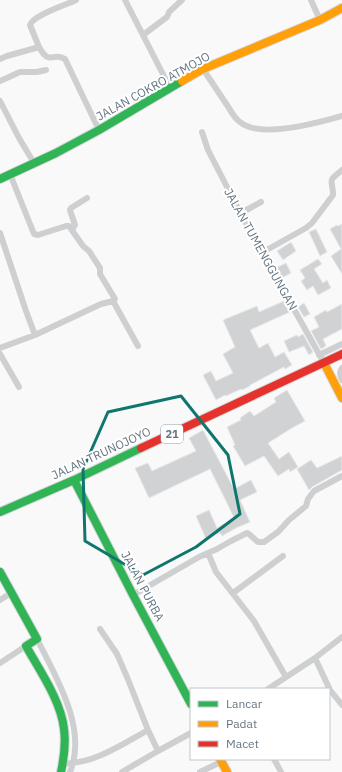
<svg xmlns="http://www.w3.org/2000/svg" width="342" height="772" viewBox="0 0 342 772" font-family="'IBM Plex Sans',sans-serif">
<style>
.building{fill:#d0d2d3;stroke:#e8e8e8}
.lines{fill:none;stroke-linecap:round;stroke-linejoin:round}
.fast-casing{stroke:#d5d6d7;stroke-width:10}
.slow-casing{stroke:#d5d6d7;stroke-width:10}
.jam-casing{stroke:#d5d6d7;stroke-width:10}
.street{stroke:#cecfd0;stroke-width:6}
.fast{stroke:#30b455;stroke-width:8}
.slow{stroke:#ff9f0a;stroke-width:8}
.jam{stroke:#e5322d;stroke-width:8}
.marked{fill:none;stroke:#0f766e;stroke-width:3;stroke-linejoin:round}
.labels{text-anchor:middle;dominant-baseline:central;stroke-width:4;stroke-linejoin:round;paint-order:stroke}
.shield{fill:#fff;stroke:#939fa8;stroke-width:1}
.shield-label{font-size:11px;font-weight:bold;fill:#657683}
.street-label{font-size:12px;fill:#657683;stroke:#fff}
</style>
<rect width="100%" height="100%" fill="#f9f9f9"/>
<path class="building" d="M342,224V274L331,256L341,249L330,229L337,225L338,226Z
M316,229L327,252L320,256L309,232Z
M291,242L296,251L283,260L277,251Z
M318,259L322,264L314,269L323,283L327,280L331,288L318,295L313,286L307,290L301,281L305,278L300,270Z
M286,263L291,273L282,278L276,268Z
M284,301L290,312L250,330L259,348L268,343L275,357L284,352L292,365L285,369L284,367L250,385V386L242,390L241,389L226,396L225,395L216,400L203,375L211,371L216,381L233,373L223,354L235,347L223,320L257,306L259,312Z
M304,303L310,314L304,317L298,307Z
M342,304V329L323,339L326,346L321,349L311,331L319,327L314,317L326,310L327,312Z
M303,334L313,352L309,355L304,346L289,352L284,341L297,335L298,337Z
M287,390L305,421L292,428L268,443L279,459L289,452L298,467L290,472L289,469L278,476L264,456L245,466L233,446L235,445L227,427L241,420L240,418L250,411L254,416L276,402L274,398Z
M203,430L234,489L251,480L257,492L240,500L250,522L236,528L222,536L220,533L206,539L196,516L209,510L217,528L234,518L228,505L210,469L149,498L135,468L148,463L152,471L196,451L189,438Z
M342,456V470L312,487L309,490L297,469L311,460L317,468Z"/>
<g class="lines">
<g class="fast-casing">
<path id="fast" d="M0,179L56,153L99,130L182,81
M74,480L133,595L191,704
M0,512L74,480L141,448
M0,572L37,639L26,646C40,671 61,701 64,729C66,744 64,758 61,772"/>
</g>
<g class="slow-casing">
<path id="slow" d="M182,81L203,69L320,20L342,8
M324,363L342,398
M220,759L227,772"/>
</g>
<g class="jam-casing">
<path id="jam" d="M141,448L342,354"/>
</g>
<path class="street" d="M125,0L170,88
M311,0L320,20
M143,35L167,17L169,12L182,0
M39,47C50,67 53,51 65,59L99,130
M0,59L7,56L39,47L30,25C33,15 66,5 76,0
M203,69C211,81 219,93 227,105C231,111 234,118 240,122C260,139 318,123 342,116
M0,81L20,72H37L46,70
M0,101L19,138L34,163
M202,132L208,150L243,218L324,363
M241,213L261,202
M72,230L75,225L70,210L71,208L87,198
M0,233L26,311L35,335
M263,252L306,228L312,223L333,195C333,178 326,183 342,170
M113,301L138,346
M0,348L35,335L101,304L113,301L115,299L100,274V268L89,251L83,246L69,226H66L38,235L34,234L10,174
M0,354L19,387
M319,355L342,344
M342,368C339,372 340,376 342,380
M208,553L216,572L254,621L286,677
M233,593L283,556
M133,595L199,557L217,549L231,541L247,533L249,534L258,542H264L278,532L289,520L306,506L308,499L314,491L342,476
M0,600L11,593
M100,629L117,654L127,677L148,730
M37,639C56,677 88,729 70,772
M315,658L330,690L342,705
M0,663L26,646
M268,689L315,658L342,637
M274,759L281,772
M63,763C92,765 123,744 148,730L158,751
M122,772L158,751L191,733
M200,772L221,762"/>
<use href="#fast" class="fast"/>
<use href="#slow" class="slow"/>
<use href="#jam" class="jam"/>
</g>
<path class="marked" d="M181,396L228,455L240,514L196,547L143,575L85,541L83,469L108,412Z"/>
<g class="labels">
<rect class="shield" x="161" y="425" width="22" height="18" rx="3"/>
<g class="shield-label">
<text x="172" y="434">21</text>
</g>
<g class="street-label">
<text transform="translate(153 86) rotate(-29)">JALAN COKRO ATMOJO</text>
<text transform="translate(261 249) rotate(61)">JALAN TUMENGGUNGAN</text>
<text transform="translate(101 453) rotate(-25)">JALAN TRUNOJOYO</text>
<text transform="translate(143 586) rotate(62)">JALAN PURBA</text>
</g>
</g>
<rect x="190" y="688" width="140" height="72" fill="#ffffff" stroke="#c1c8cd"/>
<rect x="198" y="701" width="20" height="6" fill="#30b455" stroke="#c1c8cd"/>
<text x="226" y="708" font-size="12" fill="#657683">Lancar</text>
<rect x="198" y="721" width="20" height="6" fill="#ff9f0a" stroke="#c1c8cd"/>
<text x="226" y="728" font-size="12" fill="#657683">Padat</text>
<rect x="198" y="741" width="20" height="6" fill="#e5322d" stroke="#c1c8cd"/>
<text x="226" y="748" font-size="12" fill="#657683">Macet</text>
</svg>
